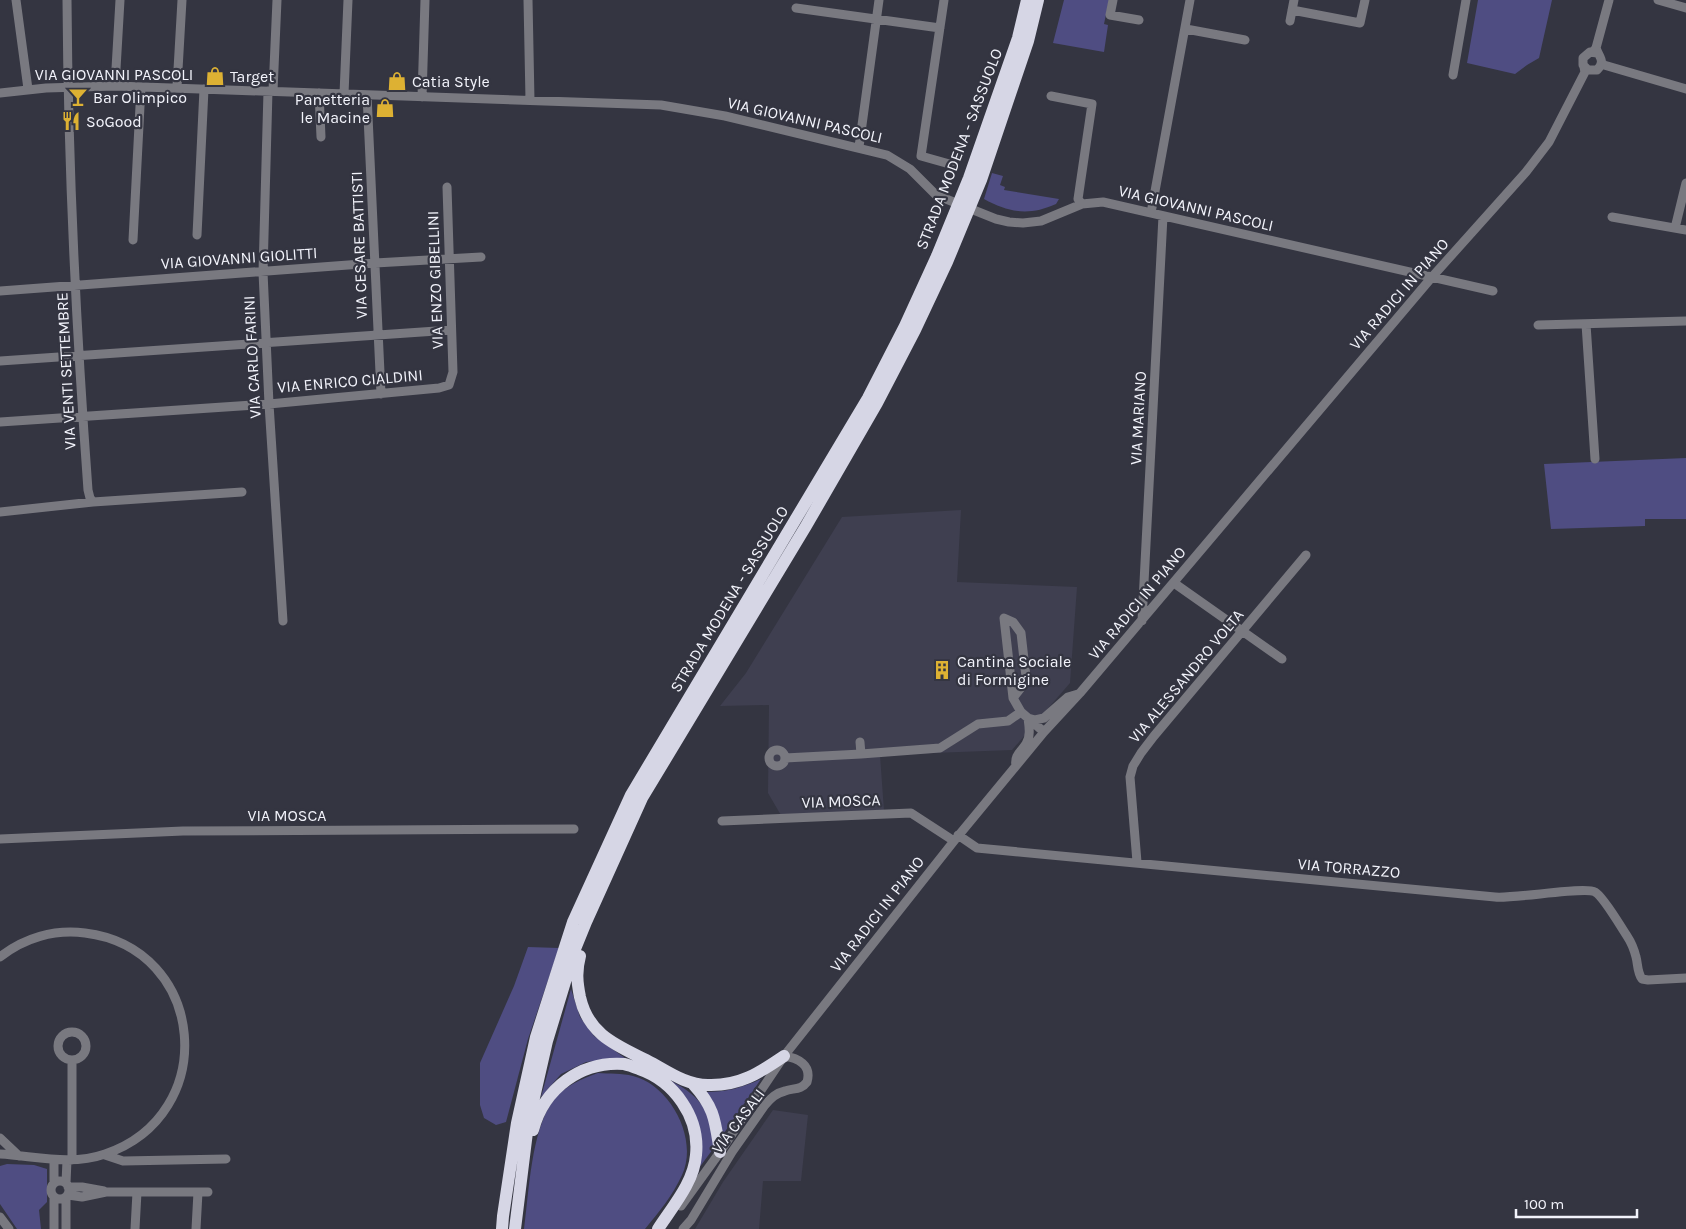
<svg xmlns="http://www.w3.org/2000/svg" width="1686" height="1229" viewBox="0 0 1686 1229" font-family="Karla,sans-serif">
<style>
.built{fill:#3f3f50}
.green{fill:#4f4d82}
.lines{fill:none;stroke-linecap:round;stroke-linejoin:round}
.minor{stroke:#797980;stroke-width:9}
.highway{stroke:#d6d6e5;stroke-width:12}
.labels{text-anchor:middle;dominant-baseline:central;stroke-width:4.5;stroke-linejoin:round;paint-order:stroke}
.street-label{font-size:16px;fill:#f2f3fb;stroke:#343541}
.poi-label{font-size:16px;fill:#f2f3fb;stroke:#343541;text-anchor:start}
</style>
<rect width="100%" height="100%" fill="#343541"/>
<path class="built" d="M961,510L957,582L1077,587L1070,683L1012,750L880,755L884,811L782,817L768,793L769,705L720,706L746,673L842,517Z
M773,1110L808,1115L801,1181H763L759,1229H695L723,1182Z"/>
<path class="green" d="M1064,0H1109L1104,24L1108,25L1104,52L1053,43Z
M1478,0H1552L1539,58L1527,65L1515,74L1467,63Z
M992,173L1003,176L1000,185L1005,187L1004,190L1059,199L1056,204C1029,216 1010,213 984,199Z
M1686,458V519H1645V526L1551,529L1544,464Z
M528,947L559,948L528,1039L506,1122L496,1125L484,1118L480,1105V1063L514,986Z
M571,989L580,1017L594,1036L625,1058L586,1062L561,1074L541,1097Z
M598,1073C609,1074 622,1073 633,1076C670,1085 699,1139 682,1175C673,1195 659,1212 645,1229H524C529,1192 531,1131 553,1101C563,1086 582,1079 598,1073Z
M659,1075C681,1085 706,1099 711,1125C713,1133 713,1141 713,1149L696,1172L697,1131Z
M761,1079L722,1136L705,1092C727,1092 741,1088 761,1079Z
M7,1164L34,1165L47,1169V1202L39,1210L41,1229H17L0,1204V1166Z"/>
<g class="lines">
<path class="minor" d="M16,0L28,89
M67,0C68,164 76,327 88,490L90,498L93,502
M528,0L530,100
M944,0L921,156L953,165
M1113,0L1110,15L1139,20
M1658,0L1686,8
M796,8L940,28
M1292,10L1360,23L1365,0
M1290,21L1294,0
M1186,29L1245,40
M1596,48C1599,57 1606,61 1597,70H1588L1583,65V58L1590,52L1597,53
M1593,52L1596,48L1609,0
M1602,63L1604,65L1686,89
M1453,75L1466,0
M115,86L120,0
M177,87L182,0
M268,91L263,272L269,404L283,621
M273,91L277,0
M0,93L46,88L115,86L661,105L725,116L887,155L910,169L936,195L996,219L1009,222L1023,223L1041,221L1082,204L1103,202L1493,291
M319,93L321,137
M344,94L348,0
M367,95L381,394
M1051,96L1092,104L1078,199L1082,204
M422,97L425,0
M859,147L879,0
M1151,213L1190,0
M1612,217L1686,230
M1675,228L1686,183
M197,235L204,89
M133,240L141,87
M0,291L375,263L481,257
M1586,324L1595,459
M1538,325L1686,321
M0,361L451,330
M0,422L269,404L439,388L449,385L453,372L447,187
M0,512L93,502L242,492
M1174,583L1282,659
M1142,621L1163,216
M1013,698L1020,689L1026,677L1021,633L1013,622L1004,618L1013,698L1021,712L1028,718L1035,720L1044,718L1068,697L1078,694
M860,742L861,754
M769 758a8 8 0 1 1 16 0a8 8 0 1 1-16 0Z
M785,758L861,754L940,748L978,724L1008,721L1021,712
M1016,766C1014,755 1021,752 1026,744C1031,736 1029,726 1028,718L1044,732
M722,821L911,813L954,841
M958,835L977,848L1495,897C1515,899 1585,886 1595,892C1603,896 1621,927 1627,936C1631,942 1634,949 1636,957C1638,964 1637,972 1642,979L1648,980L1686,978
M0,839L183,831L574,829
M1137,862L1130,777L1133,766L1141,753L1154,736L1306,555
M0,957C24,938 54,929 85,933C207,948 221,1115 105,1154C71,1166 35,1156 0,1154
M58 1046a14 14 0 1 1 28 0a14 14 0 1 1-28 0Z
M72,1060V1160
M0,1138L19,1156
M105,1155L123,1161L226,1159
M51 1190a9 9 0 1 1 18 0a9 9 0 1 1-18 0Z
M54,1183V1160
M66,1183L67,1160
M68,1187H82L104,1191
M68,1195L82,1197L106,1192H208
M54,1198V1229
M66,1198V1229
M681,1206L720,1152L784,1056L954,841L1044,732L1080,693L1432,277L1526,172L1549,142L1585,72L1584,67
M0,1217L9,1229
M135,1229L137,1192
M196,1229L198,1192
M683,1229L691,1220L732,1152L765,1105C771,1098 776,1093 785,1091C794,1088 801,1090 807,1082C812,1065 798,1058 784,1056"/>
<path class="highway" d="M580,956C576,971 577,982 580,997C589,1037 619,1046 652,1063C670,1073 687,1085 708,1085C740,1086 759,1073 784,1056
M693,1084C715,1108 715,1121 720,1152
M533,1130C544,1088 581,1061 624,1064C629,1065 634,1067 639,1069C674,1081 700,1117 696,1155C694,1182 673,1206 658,1229
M502,1229L503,1216L517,1123L536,1037L573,922L631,795L868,398L905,326L937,256L969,178L1018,38L1027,0
M515,1229L528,1124L547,1041L575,949L586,922L642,798L806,526L877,403L915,330L947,262L981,180L1028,41L1038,0"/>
</g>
<defs>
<g id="shop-bare" transform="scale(1.5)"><path d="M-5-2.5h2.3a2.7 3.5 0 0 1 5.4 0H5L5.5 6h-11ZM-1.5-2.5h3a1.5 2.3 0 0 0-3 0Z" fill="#ddb133" stroke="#343541" stroke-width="2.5" paint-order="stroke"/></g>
<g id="bar-bare" transform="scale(1.5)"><path d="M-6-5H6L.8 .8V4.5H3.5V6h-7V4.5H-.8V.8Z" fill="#ddb133" stroke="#343541" stroke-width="2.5" paint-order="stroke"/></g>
<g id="restaurant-bare" transform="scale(1.5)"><path d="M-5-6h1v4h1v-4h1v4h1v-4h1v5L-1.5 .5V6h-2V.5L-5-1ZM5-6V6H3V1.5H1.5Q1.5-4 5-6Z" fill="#ddb133" stroke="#343541" stroke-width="2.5" paint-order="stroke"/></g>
<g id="building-bare" transform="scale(1.5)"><path d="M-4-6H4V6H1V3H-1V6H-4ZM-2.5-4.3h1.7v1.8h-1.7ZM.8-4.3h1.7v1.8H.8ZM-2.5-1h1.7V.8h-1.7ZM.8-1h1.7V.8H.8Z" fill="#ddb133" stroke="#343541" stroke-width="2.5" paint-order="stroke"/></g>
</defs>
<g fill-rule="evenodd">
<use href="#shop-bare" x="215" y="76"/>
<use href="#shop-bare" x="397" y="81"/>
<use href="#bar-bare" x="78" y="97"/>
<use href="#shop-bare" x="385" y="108"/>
<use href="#restaurant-bare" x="71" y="121"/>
<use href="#building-bare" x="942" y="670"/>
</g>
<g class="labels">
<g class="street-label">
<text x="114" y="74">VIA GIOVANNI PASCOLI</text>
<text transform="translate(805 120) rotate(13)">VIA GIOVANNI PASCOLI</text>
<text transform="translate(959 149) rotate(-69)">STRADA MODENA - SASSUOLO</text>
<text transform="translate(1196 208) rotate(13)">VIA GIOVANNI PASCOLI</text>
<text transform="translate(359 245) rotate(-92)">VIA CESARE BATTISTI</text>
<text transform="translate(239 258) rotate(-4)">VIA GIOVANNI GIOLITTI</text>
<text transform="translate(435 280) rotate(-92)">VIA ENZO GIBELLINI</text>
<text transform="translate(1399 294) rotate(-49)">VIA RADICI IN PIANO</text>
<text transform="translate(252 357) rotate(-93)">VIA CARLO FARINI</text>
<text transform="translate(66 371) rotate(-93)">VIA VENTI SETTEMBRE</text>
<text transform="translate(350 381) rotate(-5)">VIA ENRICO CIALDINI</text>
<text transform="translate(1138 418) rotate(-87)">VIA MARIANO</text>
<text transform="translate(729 599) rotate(-59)">STRADA MODENA - SASSUOLO</text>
<text transform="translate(1137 603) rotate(-50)">VIA RADICI IN PIANO</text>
<text transform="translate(1186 676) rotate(-50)">VIA ALESSANDRO VOLTA</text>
<text transform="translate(841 801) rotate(-2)">VIA MOSCA</text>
<text x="287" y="815">VIA MOSCA</text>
<text transform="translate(1349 868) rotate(5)">VIA TORRAZZO</text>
<text transform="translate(877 914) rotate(-52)">VIA RADICI IN PIANO</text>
<text transform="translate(738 1121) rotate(-53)">VIA CASALI</text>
</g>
<g class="poi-label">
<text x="230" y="76">Target</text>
<text x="412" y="81">Catia Style</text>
<text x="93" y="97">Bar Olimpico</text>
<text x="370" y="99" text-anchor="end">Panetteria<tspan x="370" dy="18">le Macine</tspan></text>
<text x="86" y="121">SoGood</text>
<text x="957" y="661">Cantina Sociale<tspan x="957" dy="18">di Formigine</tspan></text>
</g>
</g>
<path d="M1516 1209v8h121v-8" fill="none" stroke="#f2f3fb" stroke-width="2.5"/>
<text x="1524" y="1209" font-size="15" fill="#f2f3fb" stroke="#343541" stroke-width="4" paint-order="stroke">100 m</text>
</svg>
